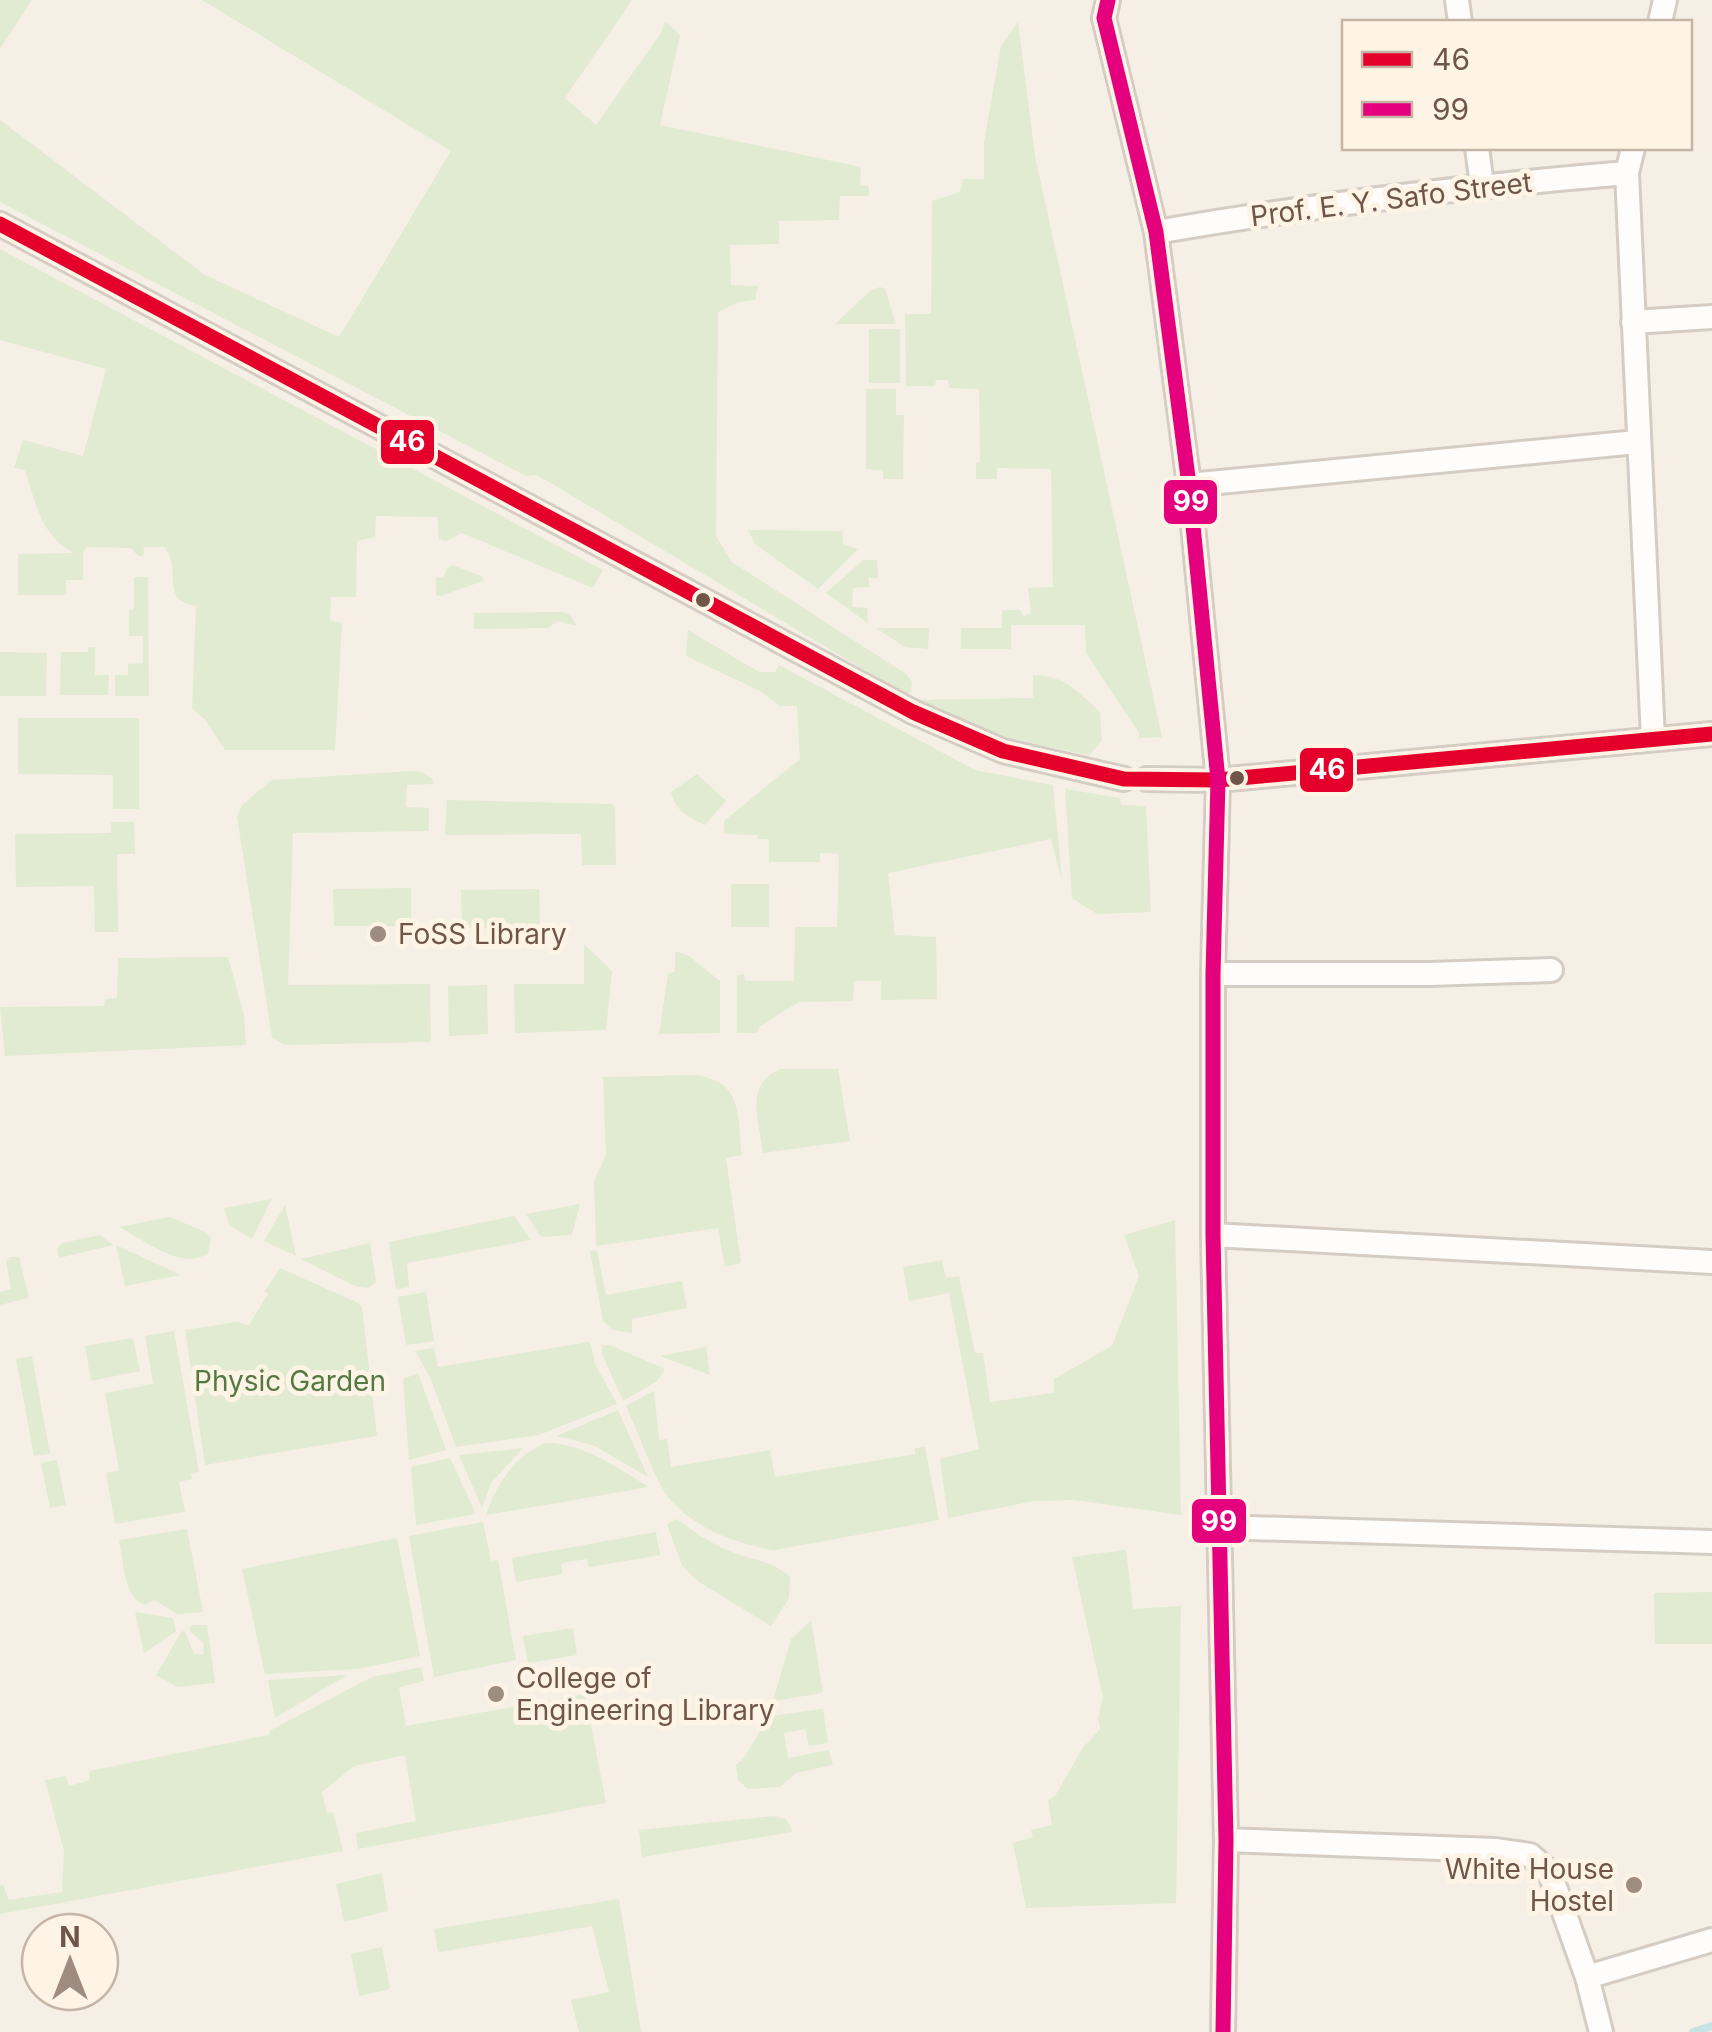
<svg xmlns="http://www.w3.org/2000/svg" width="1712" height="2032" viewBox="0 0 1712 2032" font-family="Inter,sans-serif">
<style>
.green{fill:#e1ebd1}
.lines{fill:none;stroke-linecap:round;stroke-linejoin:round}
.stream{stroke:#c9e2e3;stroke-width:8}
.minor-casing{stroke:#d5ccc4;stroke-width:28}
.minor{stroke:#fefdfb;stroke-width:22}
.bus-1-casing{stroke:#fef4e5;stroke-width:22}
.bus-2-casing{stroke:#fef4e5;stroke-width:22}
.bus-1{stroke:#e4002b;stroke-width:15}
.bus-2{stroke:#e5007d;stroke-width:15}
.bus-dot{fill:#6f5649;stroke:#fef4e5;stroke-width:4}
.poi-dot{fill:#9e8c80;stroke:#fef4e5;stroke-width:4}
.labels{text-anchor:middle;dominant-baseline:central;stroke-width:10;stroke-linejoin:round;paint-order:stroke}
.street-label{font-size:28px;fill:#6f5649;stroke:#fef4e5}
.poi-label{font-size:28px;fill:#6f5649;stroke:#fef4e5;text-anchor:start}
.park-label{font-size:28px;fill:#547a44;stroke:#fef4e5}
.line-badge{stroke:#fef4e5;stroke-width:4}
.badge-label{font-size:28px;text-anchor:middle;font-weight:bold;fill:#fff}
</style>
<rect width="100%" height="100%" fill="#f5efe6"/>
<path class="green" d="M0,0H32L0,49Z
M202,0H632L565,98L596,125L661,33L665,21L680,35L660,125L861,167L860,186H869V196H840L839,220L779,221V244L730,245L731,285L758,286L755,300L738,302L718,312L716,536L732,562L906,674L912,682L911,692L905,694L537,475L526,476L0,202V120L205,275L339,337L451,151Z
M1018,22L1035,156L1162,737L1139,738V733L1086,653L1085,625H1011V649H961V628H1002V610H1020L1024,616L1031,613L1028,588L1053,587L1051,469L997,468V479H976V463L980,462L979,389L949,388L948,380H936L935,386H906L905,314H931L932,201L960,192L963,179H984V142L1001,46Z
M0,249L603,570L593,588L462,533L446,541L439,539L437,517L376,516L375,537L357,541L356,597H331L330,621L342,623L335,750H225L205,720L192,708L196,606C158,600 184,571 164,547H144L143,556H138L131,548L87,547L83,553V580H66V595H18V554L74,553C41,536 36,504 25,470L14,468L23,440L83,456L106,369L0,340Z
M880,287L885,289L896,324H835L870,291Z
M869,329H900V383H869Z
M866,389H896V415H904L903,479H883V470L866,469Z
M748,530L842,531L843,544L858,549L818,589L755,544Z
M863,560H877L878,578H869V587L853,588L852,607L867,608L868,623L826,593Z
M453,565L483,577V581L441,596L436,595V577L443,578L448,567Z
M134,577H148L149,696H115V675H128V664L143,663V636H129V610L134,609Z
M563,612L570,614L577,626L558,621L548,628L474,629V613Z
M876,628H929L928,649L905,647Z
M688,630L759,672H775L779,665L975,770L1053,785L1062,880L1051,839L888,873L895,935L936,937L937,999L881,1000V981H854L853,1001L799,1002L760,1026L757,1033H737V975L744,974L745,981H794L795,927H837L839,854L820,853V862H769V839H758L757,835L724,834V821L800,759L797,706H780L760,691L686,656Z
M88,647H95V675H109L108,695H60L61,652H88Z
M0,652L47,653L46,696H0Z
M1033,675C1064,675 1079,692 1100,712L1102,741L1089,755C1031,744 968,731 917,700L1033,698Z
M18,718H139V809H113V775L18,774Z
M411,771L422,772L432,778L433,784L407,785L406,807L429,808V831L293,833L288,985L430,984L431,1042L285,1045L272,1037L237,817L242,805L272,780Z
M697,774L726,801L705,825C687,816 676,812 671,792Z
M1065,789L1120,798L1121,805L1146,806L1151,912L1097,914L1072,898Z
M447,800L612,804L615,809L616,865H582L581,834L445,835Z
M111,822H134L135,854H117L118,932H95L94,886L16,887L15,834L111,833Z
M731,884H769V927H731Z
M411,888V926H334L333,889Z
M539,889L540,927L462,928L461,890Z
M584,944L612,971L606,1030L515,1033L514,984H584Z
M675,951L689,956L720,981V1033L659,1034L668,974L675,971Z
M228,957L244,1015L246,1045L5,1056L0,1007L104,1006L105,999L117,998L118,958Z
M487,985L488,1034L449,1036L448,986Z
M780,1069H838L850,1141L763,1153C759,1121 744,1084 780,1069Z
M696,1075C744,1082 737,1116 742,1155L726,1158L741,1263L725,1267L718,1228L596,1246L594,1181L606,1155L603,1077Z
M272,1199L252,1239L229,1225L224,1208Z
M580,1204L572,1235L541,1237L526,1214Z
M285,1205L296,1256L264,1241Z
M514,1216L531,1240L407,1263L409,1287L396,1289L389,1242Z
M170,1217L205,1232L211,1238L208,1253C183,1272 143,1239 119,1227Z
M1175,1220L1181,1515L1074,1500L1034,1501L948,1518L940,1459L979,1449L949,1293L909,1301L903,1267L942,1260L946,1278L959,1276L975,1353H983L990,1402L1054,1393V1379L1112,1346L1139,1276L1124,1235Z
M100,1235L113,1245L59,1258L57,1250L62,1243Z
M370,1243L376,1282L369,1288L357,1287L301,1259Z
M116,1245L181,1275L125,1286Z
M597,1250L606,1295L682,1281L687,1308L632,1319V1333L613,1330L603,1321L590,1251Z
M10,1257H19L29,1298L0,1305V1292L11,1289L6,1261Z
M280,1268L358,1303L362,1308L377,1436L205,1465L185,1330L236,1322L249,1325L268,1294L265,1291Z
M426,1292L434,1341L406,1345L398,1297Z
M174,1331L199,1472L191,1473L192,1479L179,1482L185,1512L115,1524L106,1473L119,1470L105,1393L153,1384L145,1336Z
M133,1338L140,1371L91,1381L85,1346Z
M590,1342L595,1364L617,1404L539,1435L456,1447L430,1377L415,1351L434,1348L438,1367Z
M605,1345L612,1346L665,1369L657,1381L623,1401L602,1354V1346Z
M706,1347L710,1375L660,1356Z
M32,1356L50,1454L34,1456L16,1359Z
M418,1373L446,1450L409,1460L403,1379Z
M654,1391L659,1440L667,1439L671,1467L770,1450L775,1477L915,1454V1448L925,1447L939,1520L775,1550C735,1545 682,1524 661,1486C648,1461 638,1432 626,1406Z
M618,1410L648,1477L593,1445L556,1436Z
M545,1443C582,1442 618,1468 649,1487L486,1515C497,1483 514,1457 545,1443Z
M523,1448L491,1483L482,1508L459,1455Z
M450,1458L476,1514L416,1525L411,1467Z
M57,1460L66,1505L50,1508L41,1463Z
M677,1519C694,1532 711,1544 732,1552C754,1561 772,1560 790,1577L789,1598L771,1626L699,1582L682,1566L667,1524Z
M483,1522L491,1561L498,1560L516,1660L434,1677L409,1536Z
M187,1529L203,1612L177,1614L154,1600L145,1605C123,1597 124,1562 119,1540Z
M656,1532L660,1555L589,1567L587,1559L561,1563L562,1574L516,1582L512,1558Z
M397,1538L420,1656L357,1669L265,1674L242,1569Z
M1126,1550L1133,1609L1181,1606L1176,1903L1026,1908L1013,1843L1033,1837L1031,1830L1052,1825L1048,1801L1055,1796L1082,1749L1100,1729L1098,1718L1103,1698L1072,1557Z
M1712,1592V1644H1655L1654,1593Z
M135,1612L173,1618L176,1631L144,1653Z
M811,1620L823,1693L773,1701L791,1639Z
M192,1625H207L215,1683L178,1687L156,1675L182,1631L185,1632L194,1654H203L204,1644L189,1630Z
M573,1628L577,1655L528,1663L523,1636Z
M421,1667L424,1681L399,1687L406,1726L585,1694L606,1803L358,1849L356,1833L416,1821L405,1755L354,1766L322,1792L327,1813L333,1812L343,1851L0,1914V1885H3L9,1900L62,1892L64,1851L45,1780L66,1776L69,1786L90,1780L89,1771L269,1735V1731L372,1677Z
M347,1675L275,1718L268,1680Z
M823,1709L828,1743L809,1746L805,1729L784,1733L788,1758L829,1750L833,1765L796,1773L780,1787L748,1789L738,1780L736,1765L744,1758L769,1716Z
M774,1816L786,1819L793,1832L642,1857L639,1830Z
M382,1873L388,1911L344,1922L336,1884Z
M619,1899L641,2032H579L571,2000L609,1992L592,1926L438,1952L434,1929Z
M382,1947L390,1989L359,1996L351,1954Z"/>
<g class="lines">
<path class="stream" d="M1693,2032L1712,2026"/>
<g class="minor-casing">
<path id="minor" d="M1108,0L1104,18L1156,232L1189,485L1218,780L1213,974V1235L1226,1840L1223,2032
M1457,0L1460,22
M1660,22L1665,0
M1477,148L1482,185
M1633,148L1627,173L1653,739
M0,224L913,712L1003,751L1124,779
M1156,232C1313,205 1469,186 1627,173
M1633,322L1712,317
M1189,485L1637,442
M1147,779L1218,780L1712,734
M1213,974H1429L1551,970
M1213,1235L1712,1262
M1218,1527L1712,1542
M1226,1840L1495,1850L1530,1855L1550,1873L1587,1977L1601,2032
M1587,1977L1712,1940"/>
</g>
<use href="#minor" class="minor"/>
<g class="bus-1-casing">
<path id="bus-1" d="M0,224L913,712L1003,751L1124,779L1218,780L1712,734"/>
</g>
<g class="bus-2-casing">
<path id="bus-2" d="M1108,0L1104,18L1156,232L1189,485L1218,780L1213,974V1235L1226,1840L1223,2032"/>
</g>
<use href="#bus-1" class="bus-1"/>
<use href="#bus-2" class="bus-2"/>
</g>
<g class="bus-dot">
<circle cx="703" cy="600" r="9"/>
<circle cx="1237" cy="778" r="9"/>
</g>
<g class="poi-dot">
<circle cx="378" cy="934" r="10"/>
<circle cx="496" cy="1694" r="10"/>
<circle cx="1634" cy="1885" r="10"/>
</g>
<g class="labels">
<g class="street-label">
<text transform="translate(1391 199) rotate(-7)">Prof. E. Y. Safo Street</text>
</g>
<g class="poi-label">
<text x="398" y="934">FoSS Library</text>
<text x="516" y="1678">College of<tspan x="516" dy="32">Engineering Library</tspan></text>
<text x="1614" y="1869" text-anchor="end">White House<tspan x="1614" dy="32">Hostel</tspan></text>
</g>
<g class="park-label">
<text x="290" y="1381">Physic Garden</text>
</g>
</g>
<g class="line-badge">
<rect x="379" y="418" width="57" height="48" rx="10" fill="#e4002b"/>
<rect x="1162" y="478" width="57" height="48" rx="10" fill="#e5007d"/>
<rect x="1298" y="746" width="57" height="48" rx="10" fill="#e4002b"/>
<rect x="1190" y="1497" width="58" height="48" rx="10" fill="#e5007d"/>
</g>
<g class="badge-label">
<text x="407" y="451">46</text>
<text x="1191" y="511">99</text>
<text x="1327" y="779">46</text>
<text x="1219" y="1531">99</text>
</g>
<rect x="1342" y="20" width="350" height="130" fill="#fef4e5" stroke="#c5b5a7" stroke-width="2.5"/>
<rect x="1362" y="52" width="50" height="15" fill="#e4002b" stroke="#c5b5a7" stroke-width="2.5"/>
<text x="1432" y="70" font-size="30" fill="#6f5649">46</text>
<rect x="1362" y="102" width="50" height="15" fill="#e5007d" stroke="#c5b5a7" stroke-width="2.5"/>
<text x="1432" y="120" font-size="30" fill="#6f5649">99</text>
<g transform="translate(70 1962)"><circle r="48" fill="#fef4e5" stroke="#c5b5a7" stroke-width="2.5"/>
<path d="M0-8L18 38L0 25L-18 38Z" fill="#9e8c80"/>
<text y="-15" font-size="28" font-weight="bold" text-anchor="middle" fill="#6f5649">N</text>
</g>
</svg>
